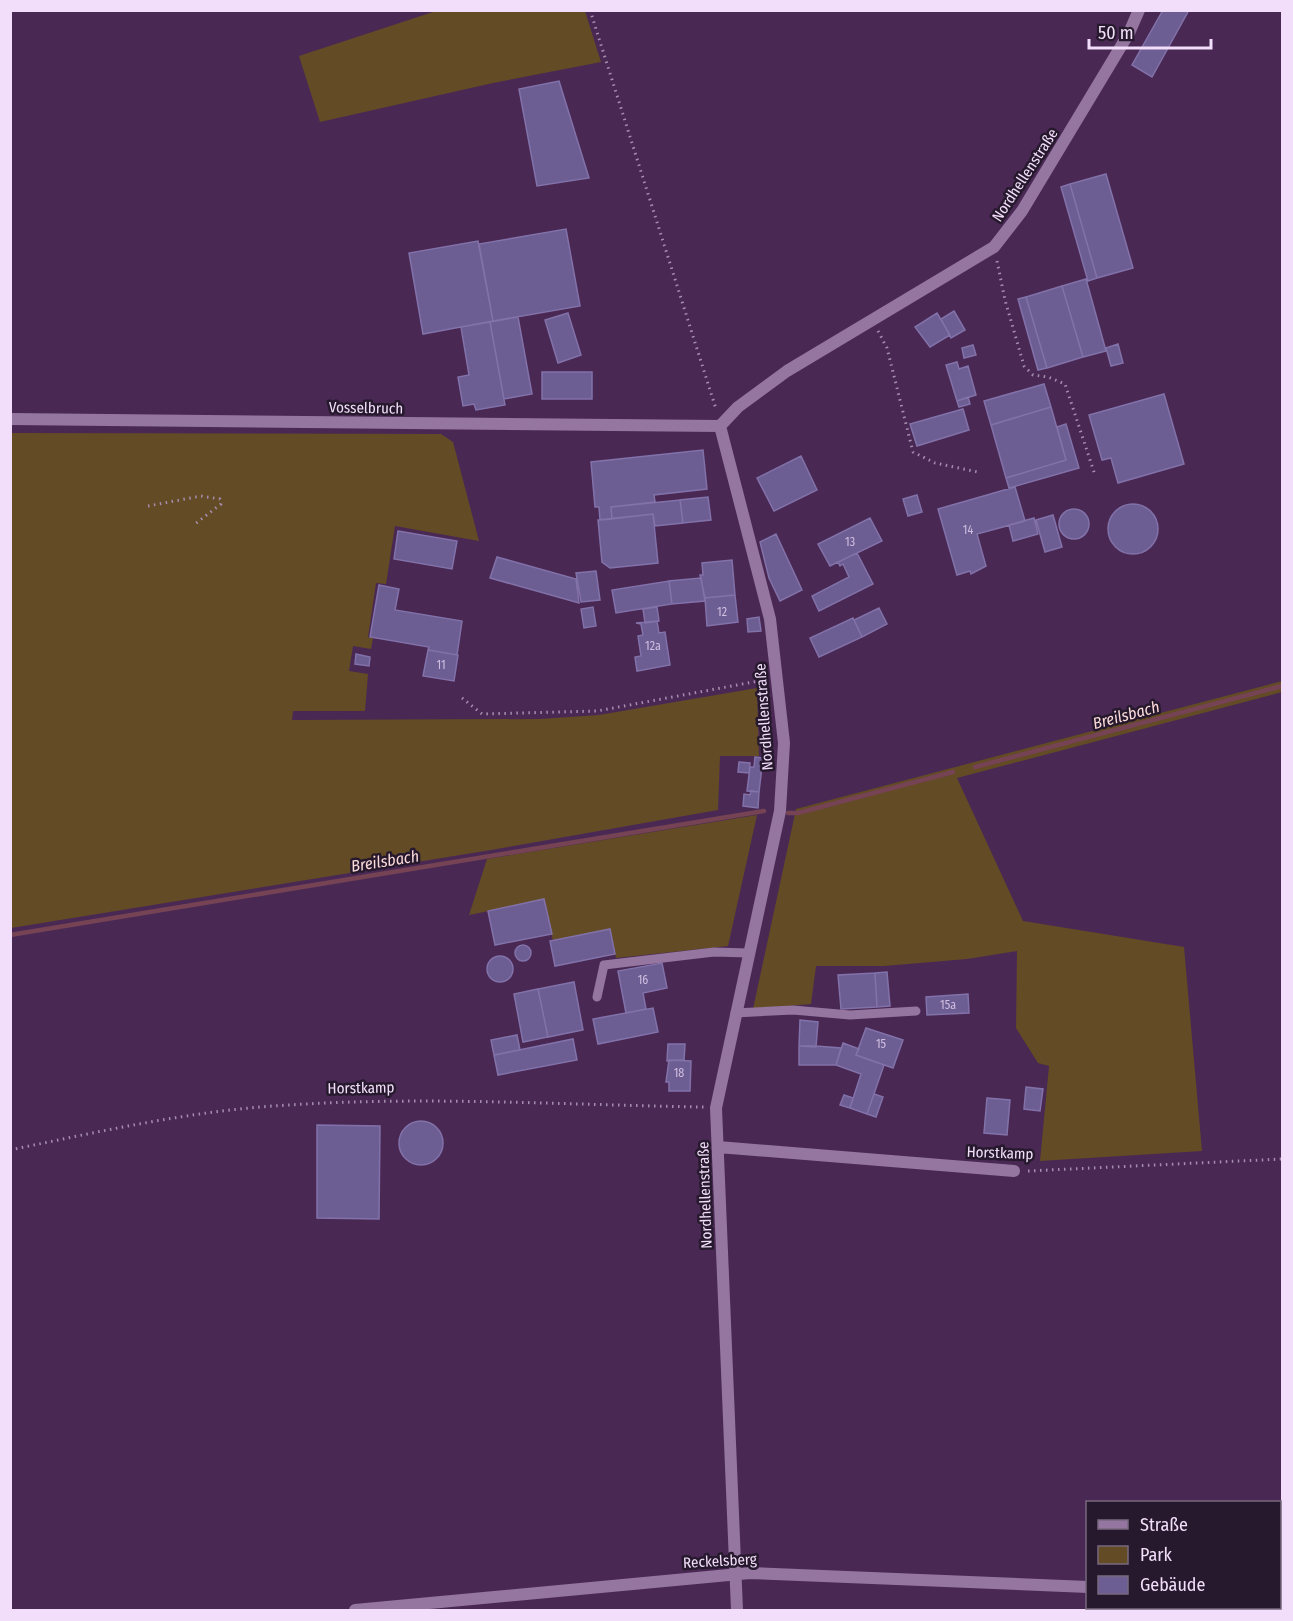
<svg xmlns="http://www.w3.org/2000/svg" width="1293" height="1621" viewBox="0 0 1293 1621" font-family="'Fira Sans Condensed',sans-serif">
<style>
.green{fill:#634b25}
.lines{fill:none;stroke-linecap:round;stroke-linejoin:round}
.stream{stroke:#754354;stroke-width:4.5}
.building{fill:#6c5d92;stroke:#8272a9;stroke-width:1.5}
.path{stroke:#a68daf;stroke-width:3;stroke-dasharray:1.5 4.5;stroke-linecap:butt}
.lane{stroke:#9576a0;stroke-width:9}
.street{stroke:#9576a0;stroke-width:12}
.labels{text-anchor:middle;dominant-baseline:central;stroke-width:5;stroke-linejoin:round;paint-order:stroke}
.number-label{font-size:12px;fill:#d0bee0}
.street-label{font-size:15px;fill:#f2defa;stroke:#27192d}
.water-label{font-size:16px;font-style:italic;fill:#fcdbdb;stroke:#27192d}
</style>
<rect width="100%" height="100%" fill="#492954"/>
<path class="green" d="M585,11L601,62L493,83L320,122L299,56L436,11Z
M11,433L441,434L453,442L479,541L395,526L386,584L376,583L368,637L373,638L371,649L353,646L349,671L368,674L365,711H293L292,720L540,719L599,715L757,688L759,756H720L718,810L491,850L11,928Z
M1282,681V692L957,778L1023,921L1184,947L1202,1151L1040,1161L1049,1066L1038,1063L1016,1028L1017,951L967,959L884,966H816L811,1004L753,1009L796,809Z
M757,815L728,946L616,958L610,929L553,941L544,900L469,915L487,859Z"/>
<g class="lines">
<path class="stream" d="M975,767L1282,686
M788,813H798L953,772
M10,935L764,811"/>
</g>
<path class="building" d="M1163,10H1189L1152,77L1132,65Z
M559,81L589,178L537,186L519,89Z
M1106,174L1133,268L1097,278L1070,184Z
M1070,184L1097,278L1088,281L1061,187Z
M566,229L580,306L493,321L479,244Z
M478,241L493,321L423,334L409,253Z
M1086,279L1106,351L1083,357L1062,286Z
M1062,286L1083,357L1047,368L1026,297Z
M1026,297L1047,368L1038,370L1018,299Z
M954,311L965,330L951,338L941,319Z
M568,313L581,355L558,363L545,320Z
M937,313L950,335L930,347L915,327Z
M518,317L532,394L504,399L490,322Z
M490,322L505,405L476,410L474,404L463,406L458,377L469,375L461,327Z
M1118,344L1123,363L1111,366L1106,348Z
M973,345L976,355L964,358L962,348Z
M957,362L959,369L968,366L976,395L957,401L946,365Z
M542,372H592V399H542Z
M1044,384L1051,407L991,425L984,401Z
M1164,394L1184,464L1118,483L1111,458L1102,460L1089,415Z
M968,397L970,404L959,407L957,401Z
M1051,407L1066,460L1006,478L991,425Z
M963,409L969,430L917,446L910,424Z
M1066,424L1079,468L1009,488L1006,478L1066,460L1057,427Z
M703,450L707,489L654,495L655,502L611,507L612,519L600,520L599,507H595L591,462Z
M801,456L817,490L774,511L757,478Z
M1015,487L1025,521L977,534L986,566L971,574L970,571L957,575L938,509Z
M917,495L922,512L908,516L903,499Z
M708,497L711,520L683,523L680,500Z
M680,500L683,523L655,526L653,514L612,519L611,507Z
M1108 529a25 25 0 1 1 50 0a25 25 0 1 1-50 0Z
M1059 524a15 15 0 1 1 30 0a15 15 0 1 1-30 0Z
M653,514L658,563L610,568L602,562L598,520Z
M1053,515L1062,547L1045,552L1036,520Z
M870,518L882,541L830,566L818,544Z
M1034,518L1038,534L1013,541L1009,525Z
M398,531L457,541L452,569L394,559Z
M776,534L802,590L780,601L769,578L760,542Z
M857,553L873,584L819,611L812,596L849,577L843,564L840,566L838,562Z
M497,557L576,579L579,603L490,578Z
M732,560L735,595L705,598L700,575H703L702,563Z
M596,571L600,600L581,602L576,573Z
M701,578L705,601L672,604L669,581Z
M669,581L672,604L616,613L612,590Z
M379,585L399,589L395,610L462,621L457,655L428,650L429,647L370,637Z
M735,595L738,622L707,626L705,598Z
M593,607L596,626L584,628L581,609Z
M657,607L659,621L645,623L643,609Z
M879,608L887,624L862,637L854,620Z
M759,617L761,631L748,632L747,619Z
M853,618L862,637L819,657L810,638Z
M657,621L659,633L665,632L670,665L637,671L635,657L641,656L638,636L643,635L641,624L636,623Z
M428,650L458,655L454,681L423,676Z
M356,654L370,657L369,666L355,664Z
M755,757L763,758L759,792L747,791L750,767H754Z
M739,762L750,763L749,773L738,772Z
M751,791L759,792L758,808L743,806L744,794L750,795Z
M544,899L552,934L495,945L488,911Z
M610,929L615,954L555,966L550,941Z
M515 953a8 8 0 1 1 16 0a8 8 0 1 1-16 0Z
M487 969a13 13 0 1 1 26 0a13 13 0 1 1-26 0Z
M662,963L667,988L643,993L646,1009L626,1013L618,971Z
M887,972L890,1006L877,1007L875,973Z
M875,973L877,1007L841,1009L838,975Z
M574,982L583,1030L548,1037L538,989Z
M538,989L548,1037L523,1042L514,994Z
M968,994L969,1013L927,1015L926,997Z
M653,1008L658,1032L598,1044L593,1019Z
M800,1020L818,1022L816,1047L799,1046Z
M866,1028L903,1040L893,1068L856,1055Z
M517,1035L520,1050L494,1055L491,1040Z
M573,1039L577,1060L498,1075L494,1055Z
M843,1043L859,1049L856,1055L884,1065L867,1114L850,1108L861,1074L836,1065Z
M668,1044H685L684,1060L667,1061Z
M799,1046H816L841,1048L836,1065H799Z
M669,1060L691,1061L690,1091H669V1082H666Z
M1026,1087L1043,1089L1040,1111L1024,1109Z
M874,1094L883,1097L876,1117L867,1114Z
M844,1095L853,1098L850,1108L840,1105Z
M987,1098L1010,1100L1007,1135L984,1133Z
M399 1143a22 22 0 1 1 44 0a22 22 0 1 1-44 0Z
M317,1125L380,1126L379,1219L317,1218Z"/>
<g class="lines">
<path class="path" d="M590,10L716,409
M997,261L1005,300L1024,366L1033,375L1048,377L1065,384L1095,475
M878,331L887,348L913,452L935,463L978,472
M148,506L201,496L220,499L221,504L195,524
M462,698L482,714L597,711L764,680
M10,1150C102,1131 195,1110 289,1105C426,1096 566,1105 704,1107
M1028,1171L1282,1159"/>
<path class="lane" d="M597,997L604,965L714,952L748,953
M735,1013L793,1010L850,1015L916,1011"/>
<path class="street" d="M10,419L720,426
M720,426L770,619L784,743L780,811L716,1108L737,1610
M720,426L738,407L787,371L994,247L1022,211L1129,33L1139,10
M718,1147L1014,1171
M1280,1597H1282
M355,1610L750,1573L1088,1587"/>
</g>
<g class="labels">
<g class="number-label">
<text x="968" y="530">14</text>
<text x="850" y="542">13</text>
<text x="722" y="612">12</text>
<text x="653" y="646">12a</text>
<text x="441" y="665">11</text>
<text x="643" y="980">16</text>
<text x="948" y="1005">15a</text>
<text x="881" y="1044">15</text>
<text x="679" y="1073">18</text>
</g>
<g class="street-label">
<text transform="translate(1025 175) rotate(-57)">Nordhellenstraße</text>
<text transform="translate(366 408) rotate(1)">Vosselbruch</text>
<text transform="translate(764 717) rotate(-94)">Nordhellenstraße</text>
<text transform="translate(361 1088) rotate(-1)">Horstkamp</text>
<text transform="translate(1000 1153) rotate(2)">Horstkamp</text>
<text transform="translate(705 1195) rotate(-92)">Nordhellenstraße</text>
<text transform="translate(720 1561) rotate(-3)">Reckelsberg</text>
</g>
<g class="water-label">
<text transform="translate(1126 715) rotate(-15)">Breilsbach</text>
<text transform="translate(385 861) rotate(-9)">Breilsbach</text>
</g>
</g>
<rect width="1293" height="1621" fill="none" stroke="#f2defa" stroke-width="24"/>
<rect x="1086" y="1501" width="195" height="108" fill="#27192d" stroke="#78687f" stroke-width="1.5"/>
<rect x="1098" y="1520" width="30" height="9" fill="#9576a0" stroke="#78687f" stroke-width="1.5"/>
<text x="1140" y="1531" font-size="18" fill="#f2defa">Straße</text>
<rect x="1098" y="1546" width="30" height="18" fill="#634b25" stroke="#78687f" stroke-width="1.5"/>
<text x="1140" y="1561" font-size="18" fill="#f2defa">Park</text>
<rect x="1098" y="1576" width="30" height="18" fill="#6c5d92" stroke="#78687f" stroke-width="1.5"/>
<text x="1140" y="1591" font-size="18" fill="#f2defa">Gebäude</text>
<path d="M1089 39v9h122v-9" fill="none" stroke="#f2defa" stroke-width="3"/>
<text x="1098" y="39" font-size="18" fill="#f2defa" stroke="#27192d" stroke-width="4.5" paint-order="stroke">50 m</text>
</svg>
